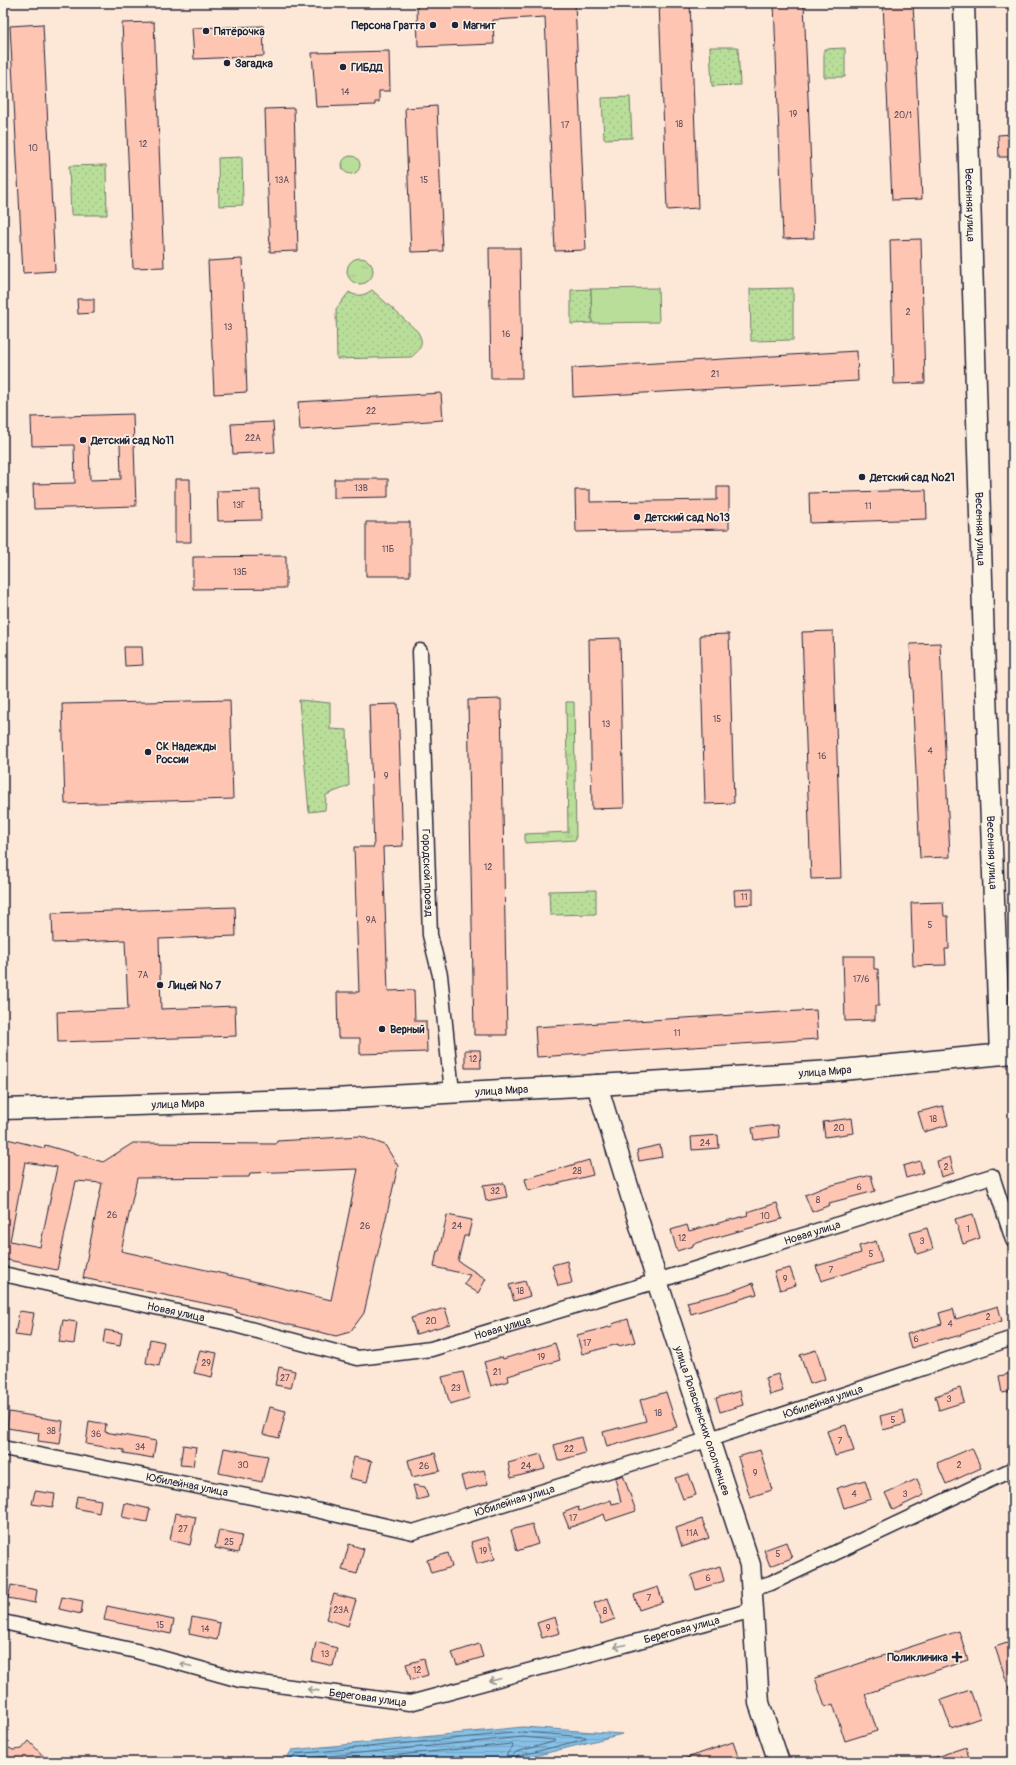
<svg xmlns="http://www.w3.org/2000/svg" width="1016" height="1765" viewBox="0 0 1016 1765" font-family="Pangolin,sans-serif">
<style>
.grass{fill:url(#grass-tufts);stroke:#6e806a}
.park{fill:url(#park-dots);stroke:#6e806a}
.pitch{fill:#b9de99;stroke:#6e806a}
.water{fill:url(#water-rules);stroke:#5f82a2}
.lines{fill:none;stroke-linecap:round;stroke-linejoin:round}
.shore{stroke:#4a627f;stroke-width:1}
.building{fill:#fec5b3;stroke:#22223b;fill-rule:evenodd}
.street-casing{stroke:#22223b;stroke-width:17}
.secondary-casing{stroke:#22223b;stroke-width:23}
.street{stroke:#fcf5e5;stroke-width:14}
.secondary{stroke:#fcf5e5;stroke-width:20}
.oneway{stroke:#9a9698}
.poi-dot{fill:#22223b;stroke:#fcf5e5;stroke-width:1.5}
.labels{text-anchor:middle;dominant-baseline:central;stroke-width:3;stroke-linejoin:round;paint-order:stroke}
.number-label{font-size:9px;fill:#594b59}
.poi-label{font-size:11px;font-weight:bold;fill:#22223b;stroke:#fcf5e5;text-anchor:start}
.street-label{font-size:11px;fill:#22223b;stroke:#fcf5e5}
</style>
<defs>
<pattern id="grass-tufts" width="24" height="20" patternUnits="userSpaceOnUse"><rect width="24" height="20" fill="#b9de99"/><path d="M3 7l-1-3M5 7V3M7 7l1-3M15 17l-1-3M17 17v-4M19 17l1-3" fill="none" stroke="#9fbe85"/></pattern>
<pattern id="park-dots" width="8" height="8" patternUnits="userSpaceOnUse"><rect width="8" height="8" fill="#b9de99"/><path d="M2 2h.1M6 6h.1" fill="none" stroke="#9fbe85" stroke-width="1.8" stroke-linecap="round"/></pattern>
<pattern id="water-rules" width="6" height="5" patternUnits="userSpaceOnUse"><rect width="6" height="5" fill="#87c2e6"/><path d="M0 2.5h6" fill="none" stroke="#74a6c6"/></pattern>
</defs>
<rect width="100%" height="100%" fill="#fde7d6"/>
<filter id="ink" filterUnits="userSpaceOnUse"><feTurbulence type="fractalNoise" baseFrequency=".025" numOctaves="2"/><feDisplacementMap in="SourceGraphic" scale="8" xChannelSelector="R" yChannelSelector="G"/><feConvolveMatrix kernelMatrix="1 2 1 2 8 2 1 2 1" color-interpolation-filters="sRGB"/></filter>
<g filter="url(#ink)">
<path class="grass" d="M342 165a9 9 0 1 1 18 0a9 9 0 1 1-18 0Z
M347 271a13 13 0 1 1 26 0a13 13 0 1 1-26 0Z
M566,702H574L576,840L525,843V834L568,832Z"/>
<path class="park" d="M710,47H738L740,85L712,86Z
M845,48V77H824V49Z
M630,97L632,138L604,139L602,98Z
M242,157L243,205L219,206L218,158Z
M106,165L107,215H71L69,166Z
M793,288V340L751,341L750,289Z
M591,289L592,323L571,324V290Z
M372,290L417,331C425,342 421,350 411,357L337,359L336,309L349,292C357,298 365,295 372,290Z
M299,700L330,703V729L347,730L349,786L326,795L325,810L309,812Z
M596,890V914L550,915L549,891Z"/>
<path class="pitch" d="M658,288L659,322L592,323L591,289Z"/>
<path class="water" d="M523,1727L622,1734L511,1762H284L292,1750Z"/>
<g class="lines">
<path class="shore" d="M289,1762L295,1754L523,1732L586,1737L585,1739L519,1756L517,1758L516,1762
M295,1762L298,1759L523,1737L555,1740L553,1742L516,1752L512,1756L511,1762
M325,1762L512,1744L513,1746L507,1754L505,1762"/>
</g>
<path class="building" d="M472,3H575L586,250L555,251L545,17L493,20L494,44L418,47L417,5Z
M659,3H690L698,208L667,210Z
M774,3H804L814,238L783,239Z
M883,3H913L922,199L892,200Z
M154,22L164,267L133,268L122,23Z
M43,24L55,271L23,273L10,26Z
M263,26L264,56L194,59L192,28Z
M389,51L390,91H379V102H375V105L316,107L312,53Z
M437,106L443,251L411,252L405,108Z
M294,108L298,251L270,252L265,109Z
M1013,134V157H999L998,135Z
M921,239L925,383L894,384L890,240Z
M489,248H520L522,378H491Z
M242,259L247,392L214,394L208,261Z
M77,299H94V313L78,314Z
M857,351L858,381L573,397L572,368Z
M441,393L443,420L300,430L298,402Z
M133,414L136,506L34,509L33,484L75,483L74,445L32,446L31,417ZM120,442L121,479L90,480L89,443Z
M273,422L275,452L233,454L231,424Z
M175,479H190L191,542H175Z
M334,479H388V497L334,498Z
M717,487H729V529L576,532L575,490H590V502L717,500Z
M260,490L261,520L218,521L217,491Z
M926,490L927,519L810,523L809,493Z
M366,522H410V576H366Z
M286,556V588L193,589V557Z
M833,631L841,878L811,879L802,632Z
M729,634L734,803L705,804L700,635Z
M620,638L624,808L592,809L589,639Z
M940,643L950,857L920,858L910,644Z
M124,647H142L143,665L125,666Z
M501,699L507,1035H474L468,700Z
M230,700L233,799L65,804L62,704Z
M398,704L403,846L383,847L388,991L414,990L415,1021H426L427,1052L360,1054V1038H338L337,992H359L354,847H374L369,705Z
M753,889V904L735,905L734,890Z
M943,902L944,916H948L949,949H945L946,965L913,966L911,903Z
M235,907L236,936L159,939L161,1009L235,1006L236,1036L58,1042L57,1012L128,1009L125,940L53,943L52,913Z
M843,956H874V969H878L879,1006H875V1020L845,1021Z
M816,1010L818,1039L537,1057L535,1027Z
M465,1050H480L481,1068H465Z
M943,1106L948,1125L924,1132L918,1112Z
M852,1118L854,1133L825,1137L823,1122Z
M778,1125L779,1137L754,1140L752,1128Z
M718,1135L719,1148L692,1150L691,1137Z
M360,1136L385,1145L398,1166L364,1313L350,1332L336,1336L236,1312L237,1310L83,1278L102,1183L76,1181L57,1270L3,1259V1138L44,1148L45,1145L103,1162L133,1143L276,1144L277,1141ZM25,1162L57,1167L40,1247L10,1241ZM358,1169L331,1300L224,1274L121,1251L137,1178L249,1177L250,1173Z
M660,1145L662,1157L639,1161L637,1150Z
M950,1157L954,1173L941,1177L937,1161Z
M589,1160L593,1175L528,1191L525,1179Z
M920,1161L923,1173L906,1178L903,1166Z
M871,1175L875,1191L829,1203L830,1205L812,1212L805,1195L825,1187Z
M499,1183H504L507,1197L486,1201L483,1185Z
M777,1203L782,1219L693,1244V1246L677,1251L671,1230L687,1225L689,1231L748,1215L747,1212Z
M973,1214L980,1238L963,1244L955,1219Z
M447,1215L472,1220L468,1236H464L458,1261L486,1279L478,1293L464,1284L470,1275L434,1267L437,1251H439Z
M927,1228L933,1249L917,1254L910,1233Z
M876,1241L882,1262L821,1281L816,1266L861,1253L859,1246Z
M567,1261L572,1283L558,1286L552,1265Z
M790,1268L796,1285L780,1290L774,1272Z
M525,1281L530,1296L514,1301L509,1285Z
M753,1283L757,1294L691,1314L687,1302L729,1292Z
M998,1306L1002,1321L960,1334L961,1335L946,1339V1338L911,1348L907,1334L942,1324L939,1313L953,1309L956,1319Z
M445,1308L450,1324L416,1334L411,1318Z
M19,1311L34,1313L30,1337L15,1335Z
M628,1319L635,1342L619,1346L618,1344L582,1354L577,1335L613,1326L612,1324Z
M63,1320L77,1322L74,1344L59,1342Z
M105,1330L122,1333L120,1346L103,1343Z
M150,1339L164,1342L159,1366L146,1363Z
M555,1343L560,1360L508,1376L509,1381L491,1386L484,1362L502,1357L503,1359Z
M200,1350L217,1353L212,1377L194,1373Z
M816,1350L825,1379L810,1384L800,1355Z
M279,1367L295,1371L291,1388L275,1385Z
M463,1372L470,1398L450,1404L442,1377Z
M1013,1373V1391L1002,1393L999,1376Z
M778,1374L783,1391L770,1395L765,1378Z
M960,1388L964,1402L939,1410L935,1396Z
M740,1391L743,1405L720,1412L716,1398Z
M666,1392L677,1427L607,1447L603,1432L646,1421L640,1400Z
M270,1407L286,1411L279,1438L263,1434Z
M903,1410L906,1424L883,1430L880,1416Z
M9,1412L63,1421L60,1444L38,1441L39,1433L7,1428Z
M89,1421L106,1424L105,1432L156,1441L153,1458L124,1453V1450L86,1444Z
M846,1425L854,1451L835,1456L827,1431Z
M581,1437L585,1453L558,1461L554,1445Z
M183,1445L196,1447L193,1466L180,1465Z
M224,1448L268,1456L262,1482L219,1473Z
M972,1448L981,1468L946,1484L937,1463Z
M760,1450L772,1490L750,1497L738,1457Z
M435,1453L440,1471L412,1477L408,1460Z
M541,1454L545,1469L511,1478L508,1463Z
M354,1457L372,1461L367,1482L349,1478Z
M484,1470L488,1484L465,1490L461,1476Z
M689,1474L696,1495L683,1499L675,1478Z
M623,1475L636,1511L606,1521L604,1514L569,1528L563,1513L578,1507L579,1511L611,1500L612,1504L621,1502L615,1478Z
M917,1479L924,1495L893,1510L885,1493Z
M865,1480L871,1499L844,1508L837,1488Z
M413,1485L425,1487L428,1497L417,1500Z
M35,1491L55,1494L53,1507L32,1504Z
M77,1496L101,1500L99,1513L75,1508Z
M125,1503L150,1509L147,1522L122,1517Z
M175,1513L196,1517L190,1545L170,1540Z
M702,1519L709,1538L682,1547L676,1528Z
M532,1524L538,1544L517,1551L511,1530Z
M219,1530L242,1535L238,1553L215,1548Z
M488,1537L495,1559L477,1564L471,1542Z
M786,1542L792,1558L770,1566L764,1550Z
M349,1544L364,1549L357,1574L342,1570Z
M448,1553L452,1567L431,1573L427,1560Z
M720,1566L724,1581L696,1590L691,1575Z
M11,1585L37,1590L35,1603L8,1598Z
M658,1587L663,1602L639,1610L634,1595Z
M334,1594L356,1600L348,1626L326,1619Z
M62,1597L83,1601L81,1614L59,1609Z
M608,1598L615,1619L601,1624L594,1603Z
M107,1606L174,1620L171,1634L104,1620Z
M192,1617L220,1623L217,1640L189,1634Z
M555,1617L560,1633L542,1638L537,1623Z
M959,1631L968,1660L865,1694L877,1731L845,1741L833,1704L825,1707L815,1678Z
M1013,1641V1694H1011L995,1647Z
M316,1642L337,1648L333,1666L312,1661Z
M479,1644L483,1657L457,1665L452,1653Z
M424,1659L428,1675L411,1680L406,1664Z
M970,1690L980,1718L951,1728L941,1700Z
M29,1741L49,1762H3V1745L13,1750L22,1749Z
M733,1742L740,1762H681V1760Z
M966,1747L970,1762H928L927,1760Z"/>
<g class="lines">
<g class="street-casing">
<g id="street">
<path id="s1" d="M420,651L430,935L440,975L452,1092"/>
<path id="s2" d="M3,1274L224,1322L358,1358L431,1349L657,1281L992,1176L1013,1240"/>
<path id="s3" d="M3,1448L307,1508L413,1532L710,1439L1013,1338"/>
<path d="M752,1589L771,1583L1013,1469"/>
<path id="s4" d="M3,1622L136,1651L240,1680L410,1703L753,1610"/>
</g>
</g>
<g class="secondary-casing">
<g id="secondary">
<path id="s5" d="M964,3L984,643L1000,1054"/>
<path id="s6" d="M597,1085L657,1281L750,1565L759,1703L779,1762"/>
<path id="s7" d="M3,1109L333,1099L597,1085L832,1071L1013,1053"/>
</g>
</g>
<use href="#street" class="street"/>
<use href="#secondary" class="secondary"/>
</g>
<defs><path id="oneway-shaft" d="M-6 0H5M1.5-3L5.5 0L1.5 3" fill="none" stroke-width="1.6" stroke-linecap="round" stroke-linejoin="round"/></defs>
<g class="oneway">
<use href="#oneway-shaft" transform="translate(620 1646) rotate(165)"/>
<use href="#oneway-shaft" transform="translate(186 1665) rotate(-165)"/>
<use href="#oneway-shaft" transform="translate(495 1680) rotate(165)"/>
<use href="#oneway-shaft" transform="translate(313 1690) rotate(-172)"/>
</g>
</g>
<g class="poi-dot">
<circle cx="433" cy="25" r="4"/>
<circle cx="455" cy="25" r="4"/>
<circle cx="206" cy="31" r="4"/>
<circle cx="227" cy="63" r="4"/>
<circle cx="343" cy="67" r="4"/>
<circle cx="83" cy="440" r="4"/>
<circle cx="862" cy="477" r="4"/>
<circle cx="637" cy="517" r="4"/>
<circle cx="148" cy="752" r="4"/>
<circle cx="160" cy="985" r="4"/>
<circle cx="382" cy="1029" r="4"/>
<path d="M955 1651h4v4h4v4h-4v4h-4v-4h-4v-4h4z"/>
</g>
<g class="labels">
<g class="number-label">
<text x="345" y="92">14</text>
<text x="793" y="114">19</text>
<text x="903" y="115">20/1</text>
<text x="679" y="124">18</text>
<text x="565" y="125">17</text>
<text x="143" y="144">12</text>
<text x="33" y="148">10</text>
<text x="282" y="180">13А</text>
<text x="424" y="180">15</text>
<text x="908" y="312">2</text>
<text x="228" y="327">13</text>
<text x="506" y="334">16</text>
<text x="715" y="374">21</text>
<text x="371" y="411">22</text>
<text x="253" y="438">22А</text>
<text x="361" y="488">13В</text>
<text x="239" y="505">13Г</text>
<text x="868" y="506">11</text>
<text x="388" y="549">11Б</text>
<text x="240" y="572">13Б</text>
<text x="717" y="719">15</text>
<text x="606" y="724">13</text>
<text x="930" y="751">4</text>
<text x="822" y="756">16</text>
<text x="386" y="776">9</text>
<text x="488" y="867">12</text>
<text x="744" y="897">11</text>
<text x="371" y="920">9А</text>
<text x="930" y="925">5</text>
<text x="143" y="975">7А</text>
<text x="861" y="979">17/6</text>
<text x="677" y="1033">11</text>
<text x="473" y="1059">12</text>
<text x="933" y="1119">18</text>
<text x="839" y="1128">20</text>
<text x="705" y="1143">24</text>
<text x="946" y="1167">2</text>
<text x="577" y="1171">28</text>
<text x="859" y="1187">6</text>
<text x="495" y="1191">32</text>
<text x="818" y="1200">8</text>
<text x="112" y="1215">26</text>
<text x="765" y="1216">10</text>
<text x="365" y="1226">26</text>
<text x="457" y="1226">24</text>
<text x="968" y="1229">1</text>
<text x="682" y="1238">12</text>
<text x="922" y="1241">3</text>
<text x="871" y="1254">5</text>
<text x="831" y="1270">7</text>
<text x="785" y="1279">9</text>
<text x="520" y="1291">18</text>
<text x="988" y="1317">2</text>
<text x="431" y="1321">20</text>
<text x="950" y="1324">4</text>
<text x="916" y="1339">6</text>
<text x="587" y="1343">17</text>
<text x="541" y="1357">19</text>
<text x="206" y="1363">29</text>
<text x="497" y="1372">21</text>
<text x="285" y="1378">27</text>
<text x="456" y="1388">23</text>
<text x="949" y="1399">3</text>
<text x="658" y="1413">18</text>
<text x="893" y="1420">5</text>
<text x="51" y="1431">38</text>
<text x="96" y="1434">36</text>
<text x="840" y="1441">7</text>
<text x="140" y="1447">34</text>
<text x="569" y="1449">22</text>
<text x="243" y="1465">30</text>
<text x="959" y="1465">2</text>
<text x="424" y="1466">26</text>
<text x="526" y="1466">24</text>
<text x="755" y="1473">9</text>
<text x="854" y="1494">4</text>
<text x="905" y="1494">3</text>
<text x="573" y="1518">17</text>
<text x="183" y="1529">27</text>
<text x="692" y="1533">11А</text>
<text x="229" y="1542">25</text>
<text x="483" y="1551">19</text>
<text x="778" y="1554">5</text>
<text x="708" y="1578">6</text>
<text x="649" y="1598">7</text>
<text x="341" y="1610">23А</text>
<text x="605" y="1611">8</text>
<text x="160" y="1625">15</text>
<text x="548" y="1628">9</text>
<text x="205" y="1629">14</text>
<text x="325" y="1654">13</text>
<text x="417" y="1670">12</text>
</g>
<g class="poi-label">
<text x="425" y="25" text-anchor="end">Персона Гратта</text>
<text x="463" y="25">Магнит</text>
<text x="214" y="31">Пятёрочка</text>
<text x="235" y="63">Загадка</text>
<text x="351" y="67">ГИБДД</text>
<text x="91" y="440">Детский сад №11</text>
<text x="870" y="477">Детский сад №21</text>
<text x="645" y="517">Детский сад №13</text>
<text x="156" y="746">СК Надежды<tspan x="156" dy="13">России</tspan></text>
<text x="168" y="985">Лицей № 7</text>
<text x="390" y="1029">Верный</text>
<text x="948" y="1657" text-anchor="end">Поликлиника</text>
</g>
<g class="street-label">
<text stroke="none"><textPath href="#s5" startOffset="202">Весенняя улица</textPath></text>
<text stroke="none"><textPath href="#s5" startOffset="526">Весенняя улица</textPath></text>
<text stroke="none"><textPath href="#s5" startOffset="850">Весенняя улица</textPath></text>
<text stroke="none"><textPath href="#s1" startOffset="222">Городской проезд</textPath></text>
<text stroke="none"><textPath href="#s7" startOffset="823">улица Мира</textPath></text>
<text stroke="none"><textPath href="#s7" startOffset="499">улица Мира</textPath></text>
<text stroke="none"><textPath href="#s7" startOffset="175">улица Мира</textPath></text>
<text stroke="none"><textPath href="#s2" startOffset="837">Новая улица</textPath></text>
<text stroke="none"><textPath href="#s2" startOffset="177">Новая улица</textPath></text>
<text stroke="none"><textPath href="#s2" startOffset="513">Новая улица</textPath></text>
<text stroke="none"><textPath href="#s3" startOffset="849">Юбилейная улица</textPath></text>
<text stroke="none"><textPath href="#s6" startOffset="352">улица Лопасненских ополченцев</textPath></text>
<text stroke="none"><textPath href="#s3" startOffset="188">Юбилейная улица</textPath></text>
<text stroke="none"><textPath href="#s3" startOffset="525">Юбилейная улица</textPath></text>
<text stroke="none"><textPath href="#s4" startOffset="697">Береговая улица</textPath></text>
<text stroke="none"><textPath href="#s4" startOffset="373">Береговая улица</textPath></text>
</g>
</g>
<rect width="1016" height="1765" fill="none" stroke="#fcf5e5" stroke-width="16"/>
<rect x="8" y="8" width="1000" height="1749" fill="none" stroke="#22223b" stroke-width="1.5" filter="url(#ink)"/>
</svg>
